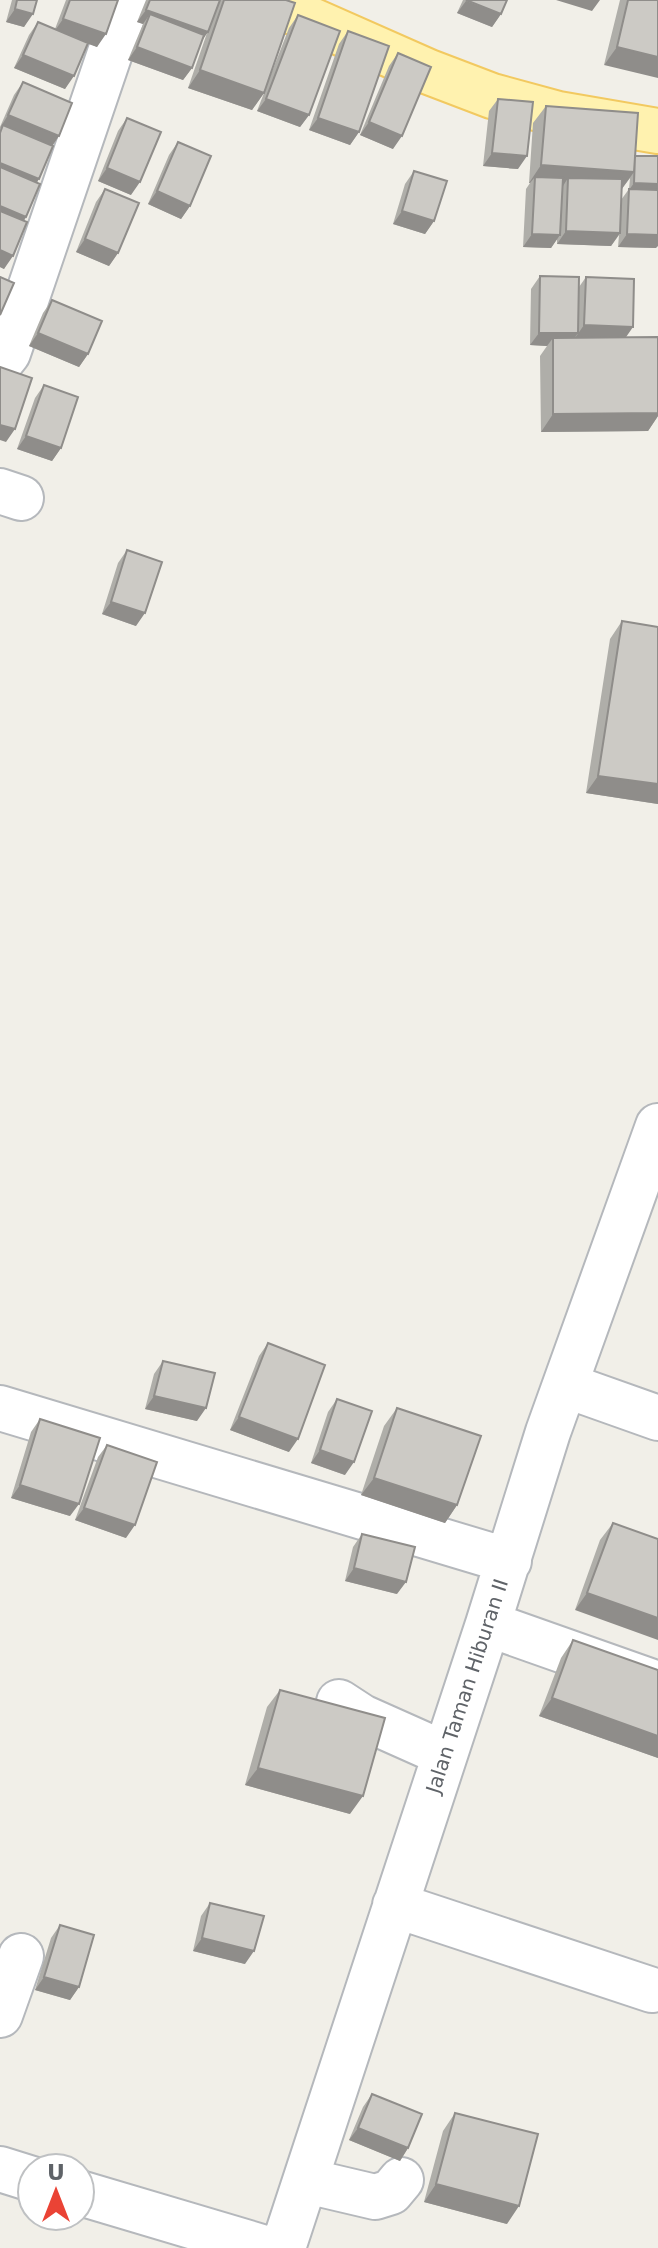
<svg xmlns="http://www.w3.org/2000/svg" width="658" height="2248" viewBox="0 0 658 2248" font-family="'DejaVu Sans',sans-serif">
<style>
.lines{fill:none;stroke-linecap:round;stroke-linejoin:round}
.minor-casing{stroke:#b5b8bc;stroke-width:48}
.major-casing{stroke:#f2c960;stroke-width:48}
.minor{stroke:#fff;stroke-width:44}
.major{stroke:#fff2af;stroke-width:44}
.wall{fill:#afaea9;fill-rule:evenodd}
.shaded-wall{fill:#8f8d8a}
.building{fill:#cccac5;stroke:#8f8d8a;stroke-width:2}
.labels{text-anchor:middle;dominant-baseline:central;stroke-width:7;stroke-linejoin:round;paint-order:stroke}
.street-label{font-size:20px;fill:#5f6368;stroke:#fff}
</style>
<rect width="100%" height="100%" fill="#f1efe8"/>
<g class="lines">
<g class="minor-casing">
<path id="minor" d="M0,363L8,353L128,0
M0,491L21,498
M565,1385L658,1418
M0,1408L509,1561
M488,1624L658,1684
M339,1702L362,1717L445,1754
M395,1905L652,1990
M0,2015L21,1956
M0,2169L32,2179
M307,2181L375,2197L391,2192L401,2180
M80,2193L265,2248
M283,2248L488,1624L548,1432L658,1126"/>
</g>
<g class="major-casing">
<path id="major" d="M266,0L429,72L492,96L558,114L658,131"/>
</g>
<use href="#minor" class="minor"/>
<use href="#major" class="major"/>
</g>
<path class="wall" d="M12,0H37L24,27L6,22Z
M66,0H118L97,47L88,43L65,89L14,68L29,35L38,22L55,29Z
M146,0H286L264,92L289,28L298,15L309,115L300,127L257,111L264,93L252,110L188,88L207,33L202,39L192,68L183,80L128,60L143,24L137,22Z
M463,0H507L501,14L492,27L457,13Z
M620,0H658L604,65Z
M348,31L359,132L350,145L309,130L339,44Z
M398,53L393,149L360,135L389,66Z
M23,82L59,136L52,146L37,183L26,217L4,269L0,267V127L14,95Z
M498,99L518,169L483,166L489,111Z
M546,106L635,156L656,248L618,247L619,235L611,246L557,244V239L551,248L523,247L526,189L530,183H529L533,123ZM630,178L629,189L621,200V190Z
M127,118L131,195L98,181L118,131Z
M178,142L190,206L181,219L148,204L169,155Z
M414,171L434,221L425,234L393,224L405,184Z
M105,189L118,253L109,266L76,252L96,202Z
M540,276L579,287L586,277L626,337H658V416L648,431L541,432L540,356L547,346L530,345L531,289Z
M52,300L88,354L79,367L29,346L43,313Z
M44,385L61,448L52,461L17,449L35,398Z
M127,550L136,626L102,614L118,563Z
M622,621L658,627V804L586,793L610,639Z
M268,1343L289,1452L230,1430L259,1356Z
M163,1361L197,1421L145,1409L154,1374Z
M337,1399L345,1475L311,1463L328,1412Z
M397,1408L457,1505L445,1523L361,1495L384,1426Z
M40,1419L70,1516L11,1498L31,1432Z
M107,1445L126,1538L75,1520L98,1457Z
M613,1523L658,1539L575,1610L600,1540Z
M362,1534L397,1594L345,1581L353,1547Z
M573,1640L658,1670V1758L539,1716L561,1658Z
M280,1690L350,1814L245,1785L267,1707Z
M210,1903L245,1964L193,1951L201,1916Z
M60,1925L79,1987L70,2000L35,1990L51,1938Z
M372,2094L408,2148L400,2161L349,2140L363,2107Z
M455,2113L507,2224L424,2202L443,2131Z"/>
<path class="shaded-wall" d="M556,0H600L592,11Z
M466,1L501,14L492,27L457,13Z
M15,9L33,14L24,27L6,22Z
M146,10L208,32L199,45L150,14L143,24L137,22Z
M63,19L106,34L97,47L54,32Z
M137,47L192,68L183,80L128,60Z
M617,47L658,57V78L604,65Z
M23,55L74,76L65,89L14,68Z
M200,70L264,93L252,110L188,88Z
M266,99L309,115L300,127L257,111Z
M8,115L59,136L50,149L3,125L0,128Z
M318,118L359,132L350,145L309,130Z
M369,122L402,136L393,149L360,135Z
M492,153L527,156L518,169L483,166Z
M0,163L39,179L30,192L0,179Z
M541,165L634,172L621,190L568,178L563,186L535,177L530,183H529Z
M107,168L140,182L131,195L98,181Z
M634,183L658,184V191L629,190Z
M157,191L190,206L181,219L148,204Z
M0,206L26,217L17,230L0,223Z
M402,211L434,221L425,234L393,224Z
M566,231L620,233L611,246L557,244Z
M532,234L560,235L551,248L523,247Z
M627,234L658,235V246L656,248L618,247Z
M85,239L118,253L109,266L76,252Z
M0,250L13,256L4,269L0,267Z
M584,325L633,327L624,340L575,338Z
M38,333L88,354L79,367L29,346Z
M539,333H578L569,346L553,338L547,346L530,345Z
M658,413V416L648,431L541,432L553,414Z
M0,425L15,429L6,442L0,440Z
M26,436L61,448L52,461L17,449Z
M111,602L145,613L136,626L102,614Z
M598,776L658,784V804L586,793Z
M154,1396L206,1408L197,1421L145,1409Z
M239,1417L298,1439L289,1452L230,1430Z
M320,1450L354,1462L345,1475L311,1463Z
M374,1478L457,1505L445,1523L361,1495Z
M20,1485L79,1504L70,1516L11,1498Z
M84,1508L135,1525L126,1538L75,1520Z
M354,1568L406,1582L397,1594L345,1581Z
M587,1593L658,1618V1640L575,1610Z
M552,1698L658,1736V1758L539,1716Z
M258,1768L363,1796L350,1814L245,1785Z
M202,1938L254,1951L245,1964L193,1951Z
M44,1977L79,1987L70,2000L35,1990Z
M358,2128L408,2148L400,2161L349,2140Z
M436,2184L519,2206L507,2224L424,2202Z"/>
<path class="building" d="M17,0H37L33,14L15,9Z
M70,0H118L106,34L63,19Z
M150,0H220L208,32L146,10Z
M224,0H286L295,3L264,93L200,70Z
M466,0H507L501,14Z
M628,0H658V57L617,47Z
M150,14L204,35L192,68L137,47Z
M298,15L340,31L309,115L266,99Z
M38,22L88,43L74,76L23,55Z
M348,31L389,46L359,132L318,118Z
M398,53L431,67L402,136L369,122Z
M23,82L72,103L59,136L8,115Z
M498,99L533,102L527,156L492,153Z
M546,106L638,113L634,172L541,165Z
M127,118L161,132L140,182L107,168Z
M3,125L53,146L39,179L0,163V133Z
M178,142L211,156L190,206L157,191Z
M635,156H658V184L634,183Z
M0,167L40,184L26,217L0,206Z
M414,171L447,181L434,221L402,211Z
M535,177L563,178L560,235L532,234Z
M568,178L622,179L620,233L566,231Z
M105,189L139,203L118,253L85,239Z
M629,189L658,190V235L627,234Z
M0,211L27,222L13,256L0,250Z
M540,276L579,277L578,333H539Z
M0,277L14,283L0,315Z
M586,277L634,279L633,327L584,325Z
M52,300L102,321L88,354L38,333Z
M658,337V413L553,414V338Z
M0,367L32,378L15,429L0,425Z
M44,385L78,397L61,448L26,436Z
M127,550L162,562L145,613L111,602Z
M622,621L658,627V784L598,776Z
M268,1343L325,1365L298,1439L239,1417Z
M163,1361L215,1373L206,1408L154,1396Z
M337,1399L372,1411L354,1462L320,1450Z
M397,1408L481,1436L457,1505L374,1478Z
M40,1419L100,1438L79,1504L20,1485Z
M107,1445L157,1462L135,1525L84,1508Z
M613,1523L658,1539V1618L587,1593Z
M362,1534L415,1547L406,1582L354,1568Z
M573,1640L658,1670V1736L552,1698Z
M280,1690L385,1718L363,1796L258,1768Z
M210,1903L264,1916L254,1951L202,1938Z
M60,1925L94,1935L79,1987L44,1977Z
M372,2094L422,2114L408,2148L358,2128Z
M455,2113L538,2134L519,2206L436,2184Z"/>
<g class="labels">
<g class="street-label">
<text transform="translate(467 1686) rotate(-72)">Jalan Taman Hiburan II</text>
</g>
</g>
<g transform="translate(56 2192)"><circle r="38" fill="#ffffff" stroke="#bfc1c3" stroke-width="2"/>
<path d="M0-6L14 30L0 20L-14 30Z" fill="#ea4335"/>
<text y="-12" font-size="22" font-weight="bold" text-anchor="middle" fill="#5f6368">U</text>
</g>
</svg>
